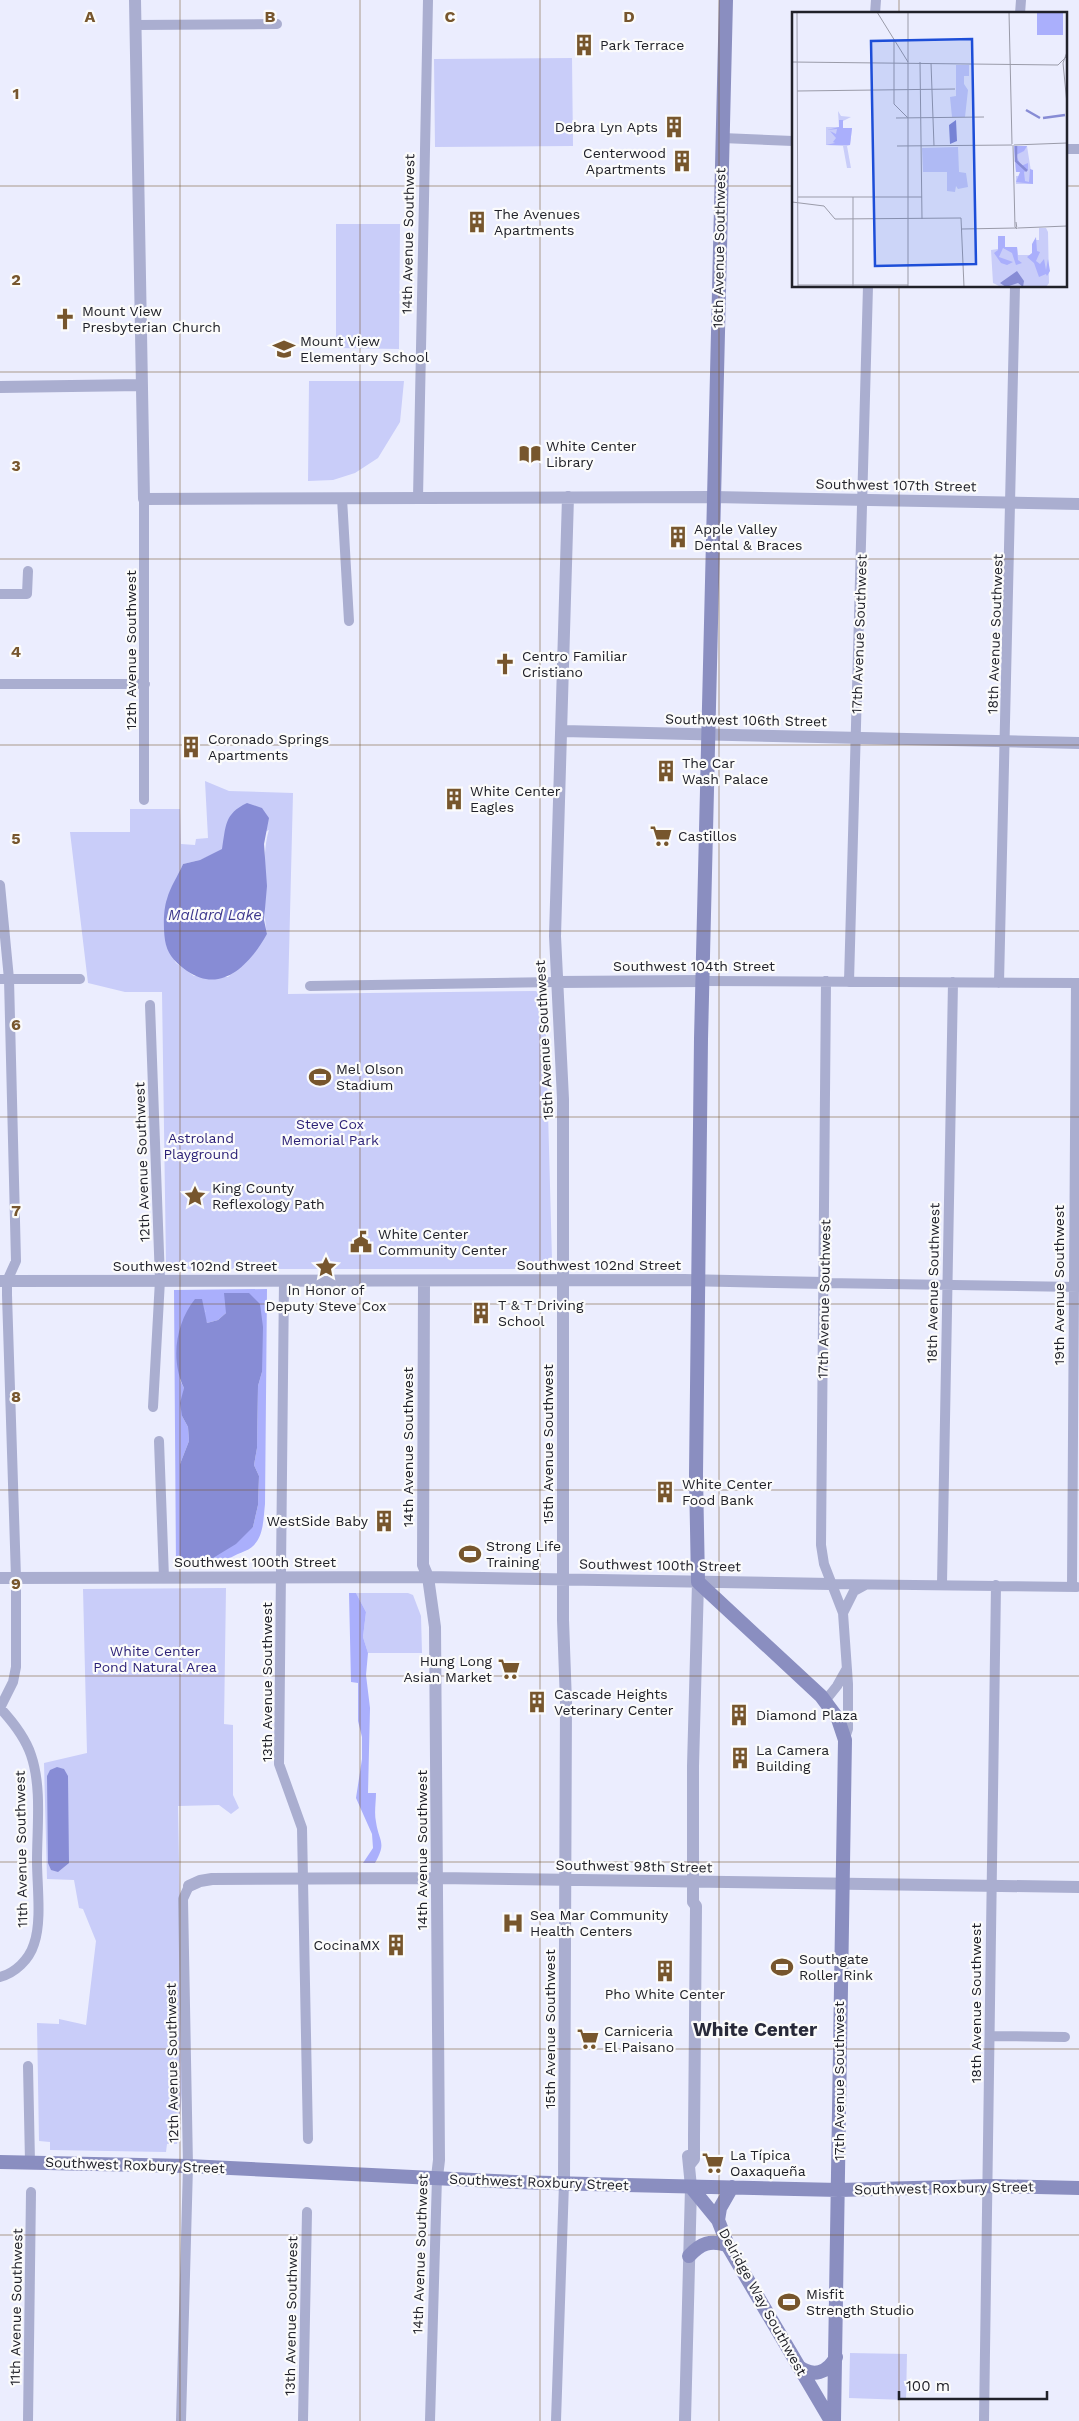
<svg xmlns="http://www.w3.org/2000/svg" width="1079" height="2421" viewBox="0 0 1079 2421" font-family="'Work Sans',sans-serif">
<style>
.green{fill:#c9cdf9;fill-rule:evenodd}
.forest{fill:#aaaffc;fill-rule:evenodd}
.water{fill:#878cd5}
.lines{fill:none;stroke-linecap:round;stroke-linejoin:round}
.minor{stroke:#aaaed0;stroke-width:10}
.tertiary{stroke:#aaaed0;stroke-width:12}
.secondary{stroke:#8a8ec0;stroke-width:14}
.grid{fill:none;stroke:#77562d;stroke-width:1;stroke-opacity:0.55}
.labels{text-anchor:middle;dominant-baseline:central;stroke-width:4.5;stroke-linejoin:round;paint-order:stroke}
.poi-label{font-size:14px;fill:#202129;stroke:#fbfbfb;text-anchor:start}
.street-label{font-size:14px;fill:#202129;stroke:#fbfbfb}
.park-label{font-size:14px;fill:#2a1f75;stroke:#fbfbfb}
.water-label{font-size:15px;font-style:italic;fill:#3c378d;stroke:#fbfbfb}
.district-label{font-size:19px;font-weight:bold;fill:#282a3a;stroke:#fbfbfb}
.inset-river{fill:none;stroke:#878cd5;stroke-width:2.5}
.inset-road{fill:none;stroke:#9a9ba9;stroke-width:1}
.view{fill:#1d4ed8;fill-opacity:0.15;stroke:#1d4ed8;stroke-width:2.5}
.inset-edge{fill:none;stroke:#202129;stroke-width:2.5}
.grid-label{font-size:16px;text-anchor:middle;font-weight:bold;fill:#77562d;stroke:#fbfbfb;stroke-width:4.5;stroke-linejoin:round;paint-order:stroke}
</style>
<rect width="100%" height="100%" fill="#ebedfe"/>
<path class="green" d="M572,58L573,146L435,147L434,59Z
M336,224H400L399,349L336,348Z
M309,381H404L400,422L378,458L355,473L333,480L308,481Z
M205,781L229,791L293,793L288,994L536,991L545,1000L552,1260L549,1266L542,1269H168L166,1263L162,992H125L88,983L70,832H130V809H180L181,844L195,845L196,839L208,838ZM269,830C262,849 263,914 267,934L245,963L228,977L194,976L176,963L166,945L176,881L183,864L200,860Z
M226,1588L224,1724L233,1725V1795L239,1808L231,1814L219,1805L178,1806L183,2083L177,2144H167L166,2152L50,2150V2142L39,2141L37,2023L59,2024V2019L86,2025L96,1941L83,1909L79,1908L74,1880L47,1879L44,1763L87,1753L83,1589Z
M356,1593H408L413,1595L421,1616L422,1653H368L363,1637L366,1612Z
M850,2353L907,2354L906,2400L849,2398Z"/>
<path class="forest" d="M267,1289L265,1504C263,1522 264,1543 245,1551C234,1556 226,1558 219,1568H176L174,1290ZM227,1304L262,1372L258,1386L257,1448L254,1465L259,1476L258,1505L253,1527L180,1558V1464L189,1441L188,1427L182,1416L184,1388L180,1380L206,1309L204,1316L207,1323L218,1320L226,1313Z
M349,1593H356L366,1612L363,1637L368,1653L366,1675L370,1708L368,1793H376C376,1802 374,1813 376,1822C379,1842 387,1842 375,1863H363L373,1848L372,1834L356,1798L362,1759V1737L358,1721V1683L351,1682Z"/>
<path class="water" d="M247,803L262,808L269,818L264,844L267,886L264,920L267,934C250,964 222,995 187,971C177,964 169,956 166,945C163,933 163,910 167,899C170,887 178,876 183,864L200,860L222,849C226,826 224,814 247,803Z
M224,1293H249L260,1304L263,1327L262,1372L258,1386L257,1448L254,1465L259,1476L258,1505L253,1527L236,1544L213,1558L187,1564L180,1558V1464L189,1441L188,1427L182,1416L180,1403L184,1388C170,1359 176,1323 195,1299H202L207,1323L218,1320L226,1313Z
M57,1767L64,1769L68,1776L69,1863L58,1872L51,1870L48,1863L47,1776L50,1770Z"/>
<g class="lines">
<path class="minor" d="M875,14L876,0
M1020,14L1021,0
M135,25L277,24
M722,138L793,141
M1065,149H1079
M342,498L349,621
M418,498L428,0
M144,499V800
M0,594H27L28,571
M0,684H145
M0,885L9,979L16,1261L7,1281V1295L16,1578V1667L13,1682L0,1708
M0,979H80
M703,981L1079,983
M826,981L821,1545L824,1564L843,1613L848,1684V1729L845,1738
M849,982L868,286
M999,983L1015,286
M310,986L556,982
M150,1005L160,1280L153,1407
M284,1280L279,1764L302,1828L308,2139
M825,1283L1078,1287
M159,1441L164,1578
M831,1584L1077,1587
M942,1584L953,982
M1072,1587L1076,983
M843,1613L854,1591L865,1585
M825,1701L837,1686L846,1670
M0,1708C13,1722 25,1737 31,1755C42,1787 37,1827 37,1861C37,1885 42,1922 34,1944C29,1960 15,1973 0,1977
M990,2036L1065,2037
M28,2066L30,2162
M28,2421L31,2192
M181,2421L188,2166L183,1899L189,1886
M303,2421L307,2212
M430,2421L437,2177
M556,2421L564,2183
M984,2421L996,1585"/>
<path class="tertiary" d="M135,0L144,499L713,497L1079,504
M0,387L142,385
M563,731L1079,743
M556,982L703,981
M0,1281L684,1280L825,1283
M424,1281L423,1565L428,1577L435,1627L439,2160L437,2177
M0,1578L428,1577L831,1584
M189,1886L200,1881L212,1879L437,1878L1079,1887
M690,2164L694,2159V2136L696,1906L693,1902V1766L698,1582
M564,2183L566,1703L563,1620V1099L555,936L568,497
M685,2421L691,2187L688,2156"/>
<path class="secondary" d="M726,0L701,1039L696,1475L698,1582L821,1696L838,1719L845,1740L834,2421
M0,2162L188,2166L515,2182L626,2185L839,2190L989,2186L1079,2188
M691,2187L718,2220L729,2248L831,2421
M718,2220L720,2208L732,2187
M689,2256C701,2243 710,2240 727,2245
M798,2366C813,2378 828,2373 836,2357"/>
</g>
<path class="grid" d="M180,0V2421M360,0V2421M540,0V2421M719,0V2421M899,0V14M0,186H793M1065,186H1079M899,286V2421M0,372H1079M0,559H1079M0,745H1079M0,931H1079M0,1117H1079M0,1304H1079M0,1490H1079M0,1676H1079M0,1862H1079M0,2049H1079M0,2235H1079"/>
<defs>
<g id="building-bare" transform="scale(1.725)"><path d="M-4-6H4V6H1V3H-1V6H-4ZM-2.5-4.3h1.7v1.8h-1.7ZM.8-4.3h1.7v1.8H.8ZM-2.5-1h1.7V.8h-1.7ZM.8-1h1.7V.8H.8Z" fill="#77562d" stroke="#fbfbfb" stroke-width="2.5" paint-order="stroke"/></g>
<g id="church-bare" transform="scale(1.725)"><path d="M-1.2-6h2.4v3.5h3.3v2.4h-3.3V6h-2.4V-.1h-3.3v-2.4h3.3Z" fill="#77562d" stroke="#fbfbfb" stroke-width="2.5" paint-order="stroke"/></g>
<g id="school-bare" transform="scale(1.725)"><path d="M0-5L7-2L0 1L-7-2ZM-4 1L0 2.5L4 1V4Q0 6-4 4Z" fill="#77562d" stroke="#fbfbfb" stroke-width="2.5" paint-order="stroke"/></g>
<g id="library-bare" transform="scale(1.725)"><path d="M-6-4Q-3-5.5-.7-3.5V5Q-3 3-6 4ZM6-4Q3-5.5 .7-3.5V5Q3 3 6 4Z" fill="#77562d" stroke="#fbfbfb" stroke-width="2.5" paint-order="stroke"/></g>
<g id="supermarket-bare" transform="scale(1.725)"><path d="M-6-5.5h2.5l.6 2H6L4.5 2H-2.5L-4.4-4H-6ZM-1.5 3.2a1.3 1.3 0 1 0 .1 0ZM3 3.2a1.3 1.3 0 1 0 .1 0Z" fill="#77562d" stroke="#fbfbfb" stroke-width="2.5" paint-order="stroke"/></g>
<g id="stadium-bare" transform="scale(1.725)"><path d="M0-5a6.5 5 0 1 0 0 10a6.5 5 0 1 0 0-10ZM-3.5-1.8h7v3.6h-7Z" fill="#77562d" stroke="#fbfbfb" stroke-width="2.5" paint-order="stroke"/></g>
<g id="sight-bare" transform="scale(1.725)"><path d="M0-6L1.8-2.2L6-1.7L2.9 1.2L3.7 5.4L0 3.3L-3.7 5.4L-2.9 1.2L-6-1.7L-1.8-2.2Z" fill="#77562d" stroke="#fbfbfb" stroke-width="2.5" paint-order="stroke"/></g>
<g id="civic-bare" transform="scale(1.725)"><path d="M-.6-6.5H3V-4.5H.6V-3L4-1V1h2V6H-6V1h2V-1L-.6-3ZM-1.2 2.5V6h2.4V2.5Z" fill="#77562d" stroke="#fbfbfb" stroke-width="2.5" paint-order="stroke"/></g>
<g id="hospital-bare" transform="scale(1.725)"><path d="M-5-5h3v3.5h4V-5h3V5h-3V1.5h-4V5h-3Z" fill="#77562d" stroke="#fbfbfb" stroke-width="2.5" paint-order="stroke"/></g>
</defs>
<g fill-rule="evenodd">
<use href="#building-bare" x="584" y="45"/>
<use href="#building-bare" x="674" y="127"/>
<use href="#building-bare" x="682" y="161"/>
<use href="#building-bare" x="477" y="222"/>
<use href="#church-bare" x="65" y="319"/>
<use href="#school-bare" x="284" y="349"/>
<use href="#library-bare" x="530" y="454"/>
<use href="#building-bare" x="678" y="537"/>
<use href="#church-bare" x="505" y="664"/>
<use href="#building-bare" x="191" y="747"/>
<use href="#building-bare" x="666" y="771"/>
<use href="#building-bare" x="454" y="799"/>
<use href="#supermarket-bare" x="661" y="836"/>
<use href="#stadium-bare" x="320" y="1077"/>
<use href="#sight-bare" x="195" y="1196"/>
<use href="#civic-bare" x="361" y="1242"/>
<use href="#sight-bare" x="326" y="1267"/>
<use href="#building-bare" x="481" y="1313"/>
<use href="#building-bare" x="665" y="1492"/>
<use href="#building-bare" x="384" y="1521"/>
<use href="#stadium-bare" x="470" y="1554"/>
<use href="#supermarket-bare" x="509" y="1669"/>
<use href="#building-bare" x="537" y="1702"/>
<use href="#building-bare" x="739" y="1715"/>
<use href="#building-bare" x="740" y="1758"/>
<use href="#hospital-bare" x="513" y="1923"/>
<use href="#building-bare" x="396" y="1945"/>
<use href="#stadium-bare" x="782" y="1967"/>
<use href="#building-bare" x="665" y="1971"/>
<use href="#supermarket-bare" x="588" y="2039"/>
<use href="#supermarket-bare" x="713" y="2163"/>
<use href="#stadium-bare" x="789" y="2302"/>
</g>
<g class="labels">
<g class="poi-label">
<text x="600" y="45">Park Terrace</text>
<text x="658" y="127" text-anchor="end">Debra Lyn Apts</text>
<text x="666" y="153" text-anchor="end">Centerwood<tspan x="666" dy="16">Apartments</tspan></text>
<text x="494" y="214">The Avenues<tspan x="494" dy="16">Apartments</tspan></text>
<text x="82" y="311">Mount View<tspan x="82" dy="16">Presbyterian Church</tspan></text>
<text x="300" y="341">Mount View<tspan x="300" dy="16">Elementary School</tspan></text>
<text x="546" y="446">White Center<tspan x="546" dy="16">Library</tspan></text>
<text x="694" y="529">Apple Valley<tspan x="694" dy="16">Dental &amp; Braces</tspan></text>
<text x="522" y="656">Centro Familiar<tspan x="522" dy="16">Cristiano</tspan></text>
<text x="208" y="739">Coronado Springs<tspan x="208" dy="16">Apartments</tspan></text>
<text x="682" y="763">The Car<tspan x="682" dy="16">Wash Palace</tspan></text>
<text x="470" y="791">White Center<tspan x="470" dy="16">Eagles</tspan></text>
<text x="678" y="836">Castillos</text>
<text x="336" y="1069">Mel Olson<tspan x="336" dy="16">Stadium</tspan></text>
<text x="212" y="1188">King County<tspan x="212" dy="16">Reflexology Path</tspan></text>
<text x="378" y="1234">White Center<tspan x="378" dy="16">Community Center</tspan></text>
<text x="326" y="1290" text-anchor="middle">In Honor of<tspan x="326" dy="16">Deputy Steve Cox</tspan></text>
<text x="498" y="1305">T &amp; T Driving<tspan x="498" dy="16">School</tspan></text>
<text x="682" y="1484">White Center<tspan x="682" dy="16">Food Bank</tspan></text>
<text x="368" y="1521" text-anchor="end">WestSide Baby</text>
<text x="486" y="1546">Strong Life<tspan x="486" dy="16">Training</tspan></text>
<text x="492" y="1661" text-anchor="end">Hung Long<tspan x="492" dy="16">Asian Market</tspan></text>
<text x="554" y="1694">Cascade Heights<tspan x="554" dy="16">Veterinary Center</tspan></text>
<text x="756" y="1715">Diamond Plaza</text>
<text x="756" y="1750">La Camera<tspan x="756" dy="16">Building</tspan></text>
<text x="530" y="1915">Sea Mar Community<tspan x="530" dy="16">Health Centers</tspan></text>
<text x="380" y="1945" text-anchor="end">CocinaMX</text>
<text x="799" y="1959">Southgate<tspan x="799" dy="16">Roller Rink</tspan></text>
<text x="665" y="1994" text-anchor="middle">Pho White Center</text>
<text x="604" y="2031">Carniceria<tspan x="604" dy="16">El Paisano</tspan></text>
<text x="730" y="2155">La Típica<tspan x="730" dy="16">Oaxaqueña</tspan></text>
<text x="806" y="2294">Misfit<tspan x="806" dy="16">Strength Studio</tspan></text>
</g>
<g class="street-label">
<text transform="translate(408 234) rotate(-89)">14th Avenue Southwest</text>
<text transform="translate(719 248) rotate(-89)">16th Avenue Southwest</text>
<text transform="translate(896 485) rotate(1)">Southwest 107th Street</text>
<text transform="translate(859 634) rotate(-88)">17th Avenue Southwest</text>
<text transform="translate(995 634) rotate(-88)">18th Avenue Southwest</text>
<text transform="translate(131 650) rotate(-90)">12th Avenue Southwest</text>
<text transform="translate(746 720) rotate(1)">Southwest 106th Street</text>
<text x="694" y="966">Southwest 104th Street</text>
<text transform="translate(544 1040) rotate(-93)">15th Avenue Southwest</text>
<text transform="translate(142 1162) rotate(-92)">12th Avenue Southwest</text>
<text x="599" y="1265">Southwest 102nd Street</text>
<text x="195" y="1266">Southwest 102nd Street</text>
<text transform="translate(933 1283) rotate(-89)">18th Avenue Southwest</text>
<text transform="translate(1059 1285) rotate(-90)">19th Avenue Southwest</text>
<text transform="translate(824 1299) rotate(-89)">17th Avenue Southwest</text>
<text transform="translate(548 1444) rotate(-90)">15th Avenue Southwest</text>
<text transform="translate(408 1447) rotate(-90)">14th Avenue Southwest</text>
<text x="255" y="1562">Southwest 100th Street</text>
<text transform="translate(660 1565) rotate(1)">Southwest 100th Street</text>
<text transform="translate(267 1682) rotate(-90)">13th Avenue Southwest</text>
<text transform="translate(21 1849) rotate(-91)">11th Avenue Southwest</text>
<text transform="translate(422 1850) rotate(-90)">14th Avenue Southwest</text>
<text transform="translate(634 1866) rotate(1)">Southwest 98th Street</text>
<text transform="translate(976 2003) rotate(-90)">18th Avenue Southwest</text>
<text transform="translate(550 2029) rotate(-90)">15th Avenue Southwest</text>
<text transform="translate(172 2063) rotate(-91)">12th Avenue Southwest</text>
<text transform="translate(839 2081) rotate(-90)">17th Avenue Southwest</text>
<text transform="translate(135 2165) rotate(2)">Southwest Roxbury Street</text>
<text transform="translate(539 2182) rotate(2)">Southwest Roxbury Street</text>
<text transform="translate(944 2188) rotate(-1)">Southwest Roxbury Street</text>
<text transform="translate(420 2254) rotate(-88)">14th Avenue Southwest</text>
<text transform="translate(763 2302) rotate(61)">Delridge Way Southwest</text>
<text transform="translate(16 2307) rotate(-89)">11th Avenue Southwest</text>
<text transform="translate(291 2316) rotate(-89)">13th Avenue Southwest</text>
</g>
<g class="park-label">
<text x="330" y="1124">Steve Cox<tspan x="330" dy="16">Memorial Park</tspan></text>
<text x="201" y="1138">Astroland<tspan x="201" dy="16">Playground</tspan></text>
<text x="155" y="1651">White Center<tspan x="155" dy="16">Pond Natural Area</tspan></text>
</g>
<g class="water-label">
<text x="215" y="915">Mallard Lake</text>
</g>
<g class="district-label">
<text x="755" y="2029">White Center</text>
</g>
</g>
<g transform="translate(792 12)">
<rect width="275" height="275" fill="#ebedfe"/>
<path d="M164,53H177V64H172V72L176,78L173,105H160L158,85L164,84ZM46,99L49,104L59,105L51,109V116H60L58,133L55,134L59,156H55L51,134L34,133V115H47ZM222,134H235L241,172H224V164H228V160H224ZM166,135L167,160L174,161L176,175L166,177L164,174L163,180L155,179V160H131L130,136ZM247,216H254L256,220L257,271L254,275H209L201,271L199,238L206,237V224H213V235H225L226,243H242V228H247Z" fill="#c9cdf9"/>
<path d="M245,0H271V23H245ZM47,108H51V116H60L58,133H34L43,131L41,130L44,126L38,119L44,122L45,117L35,118L47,115ZM222,134H235L232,139L224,143L229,154L236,151V158L232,160L233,169L237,170L238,157L241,158V172L224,170L228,160H224ZM206,224H213V235H225L226,248L230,251L224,253L220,241L211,236L207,245L221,250L215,253L209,251L202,241L206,238ZM244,225L245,239L248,240L244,249L248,252L252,247L254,258L256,247L258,259L255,264L254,262L247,265L242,251L235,245L240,241V232Z" fill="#aaaffc"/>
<path d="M164,108L165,129L158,132L157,113ZM225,259L232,269L231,275L226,271L214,275L208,271Z" fill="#878cd5"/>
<path class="inset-river" d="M234,98L248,106M251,106L273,103M224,134V149L235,159"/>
<path class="inset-road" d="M5,0L6,275M85,0L116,50M217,0L220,132M102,28V92L116,106V275M275,40L271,51L275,92M0,50L266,53L275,44M128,50L130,207M139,51L142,134M5,79L163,77M104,106L192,105M116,106V0M221,133L223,215L225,217L224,210M222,133L275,131M105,134L220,133M6,185H130M0,190L32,194L43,207L169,206L172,275M226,216L275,214M170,217L224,216M6,273H116M61,274V185"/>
<path class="view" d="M180,27L184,252L83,254L79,29Z"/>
<rect width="275" height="275" class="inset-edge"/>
</g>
<g class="grid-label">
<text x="90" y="22">A</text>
<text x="270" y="22">B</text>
<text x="450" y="22">C</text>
<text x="629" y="22">D</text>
<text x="16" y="99">1</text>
<text x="16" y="285">2</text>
<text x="16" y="471">3</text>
<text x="16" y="657">4</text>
<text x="16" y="844">5</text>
<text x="16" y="1030">6</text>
<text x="16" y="1216">7</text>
<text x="16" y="1402">8</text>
<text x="16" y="1589">9</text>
</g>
<path d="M899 2391v8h148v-8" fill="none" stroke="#202129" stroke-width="2.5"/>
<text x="906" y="2391" font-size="15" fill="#202129" stroke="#fbfbfb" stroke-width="4" paint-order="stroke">100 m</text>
</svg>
